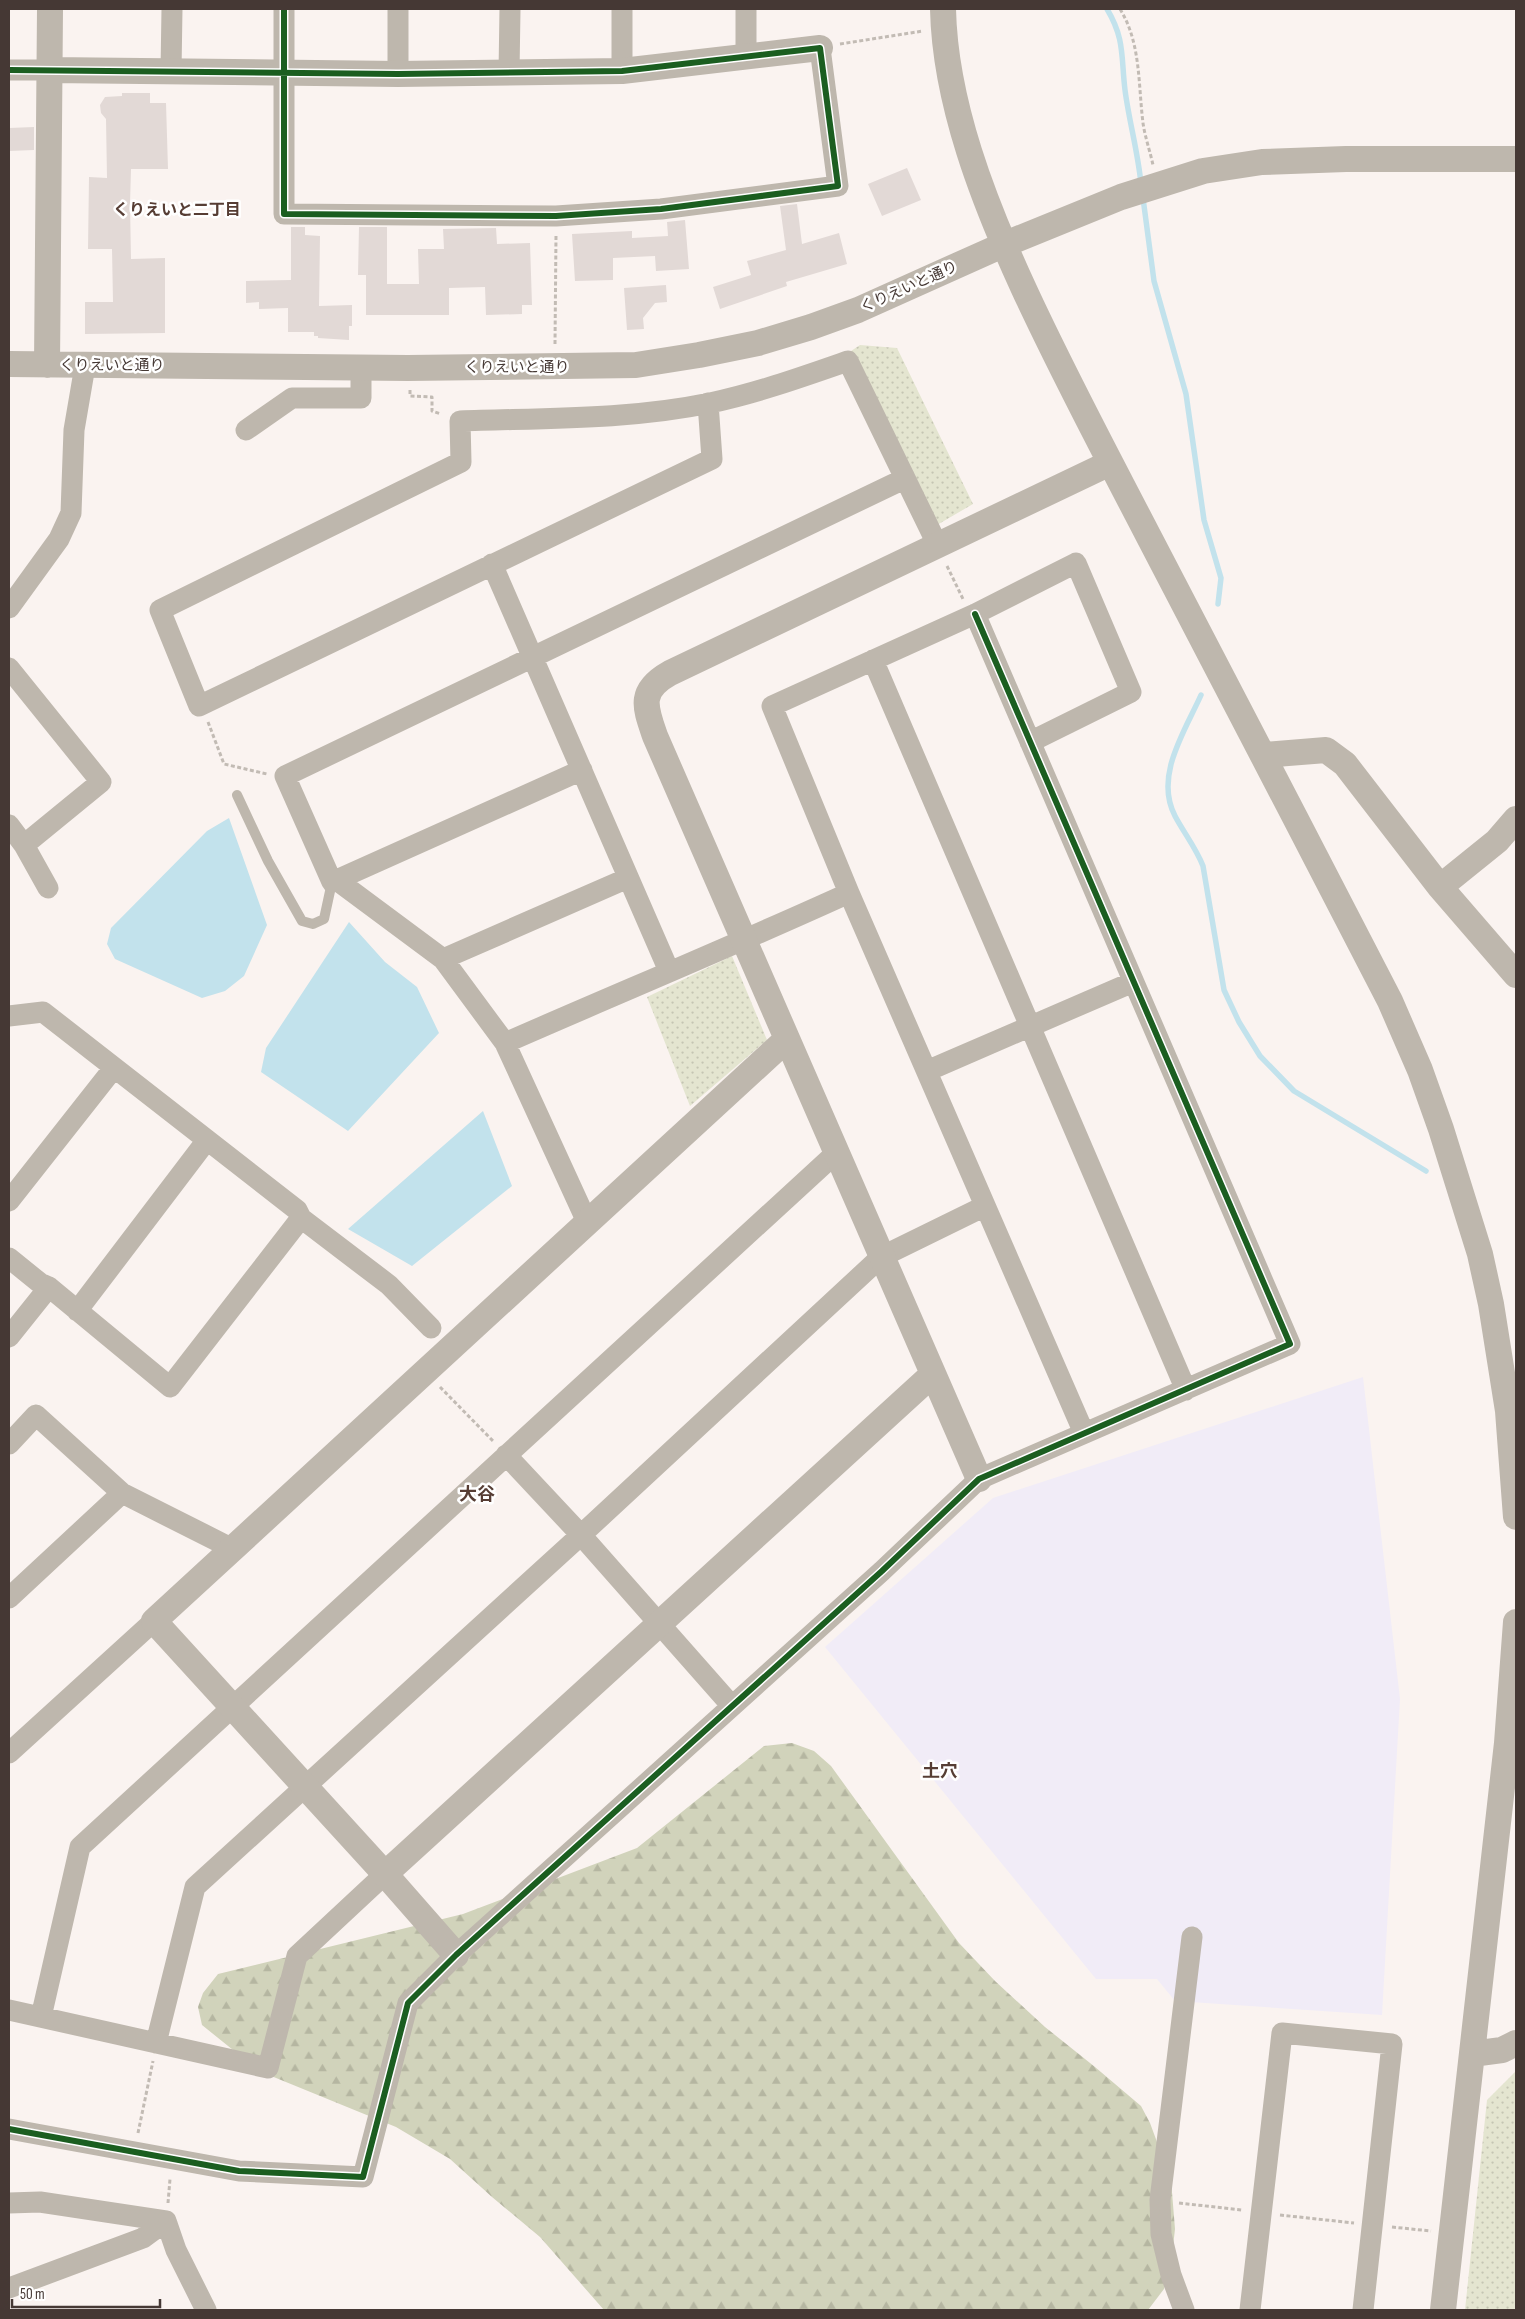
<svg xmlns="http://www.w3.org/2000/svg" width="1525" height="2319" viewBox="0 0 1525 2319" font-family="'Sofia Sans Condensed','Noto Sans JP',sans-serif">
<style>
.education{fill:#f1ecf7}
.forest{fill:url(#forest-firs)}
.park{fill:url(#park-dots)}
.water{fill:#c2e2ec}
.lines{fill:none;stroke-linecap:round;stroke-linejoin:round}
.stream{stroke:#c2e2ec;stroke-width:5.5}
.building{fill:#e2d9d6}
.path{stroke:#c2bbb4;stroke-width:3;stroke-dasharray:4 2.5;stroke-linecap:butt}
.service{stroke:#beb7ad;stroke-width:10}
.minor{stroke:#beb7ad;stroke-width:21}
.tertiary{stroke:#beb7ad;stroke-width:26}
.cycleway-casing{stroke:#fff;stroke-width:9}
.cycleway{stroke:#1b5e20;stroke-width:6}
.labels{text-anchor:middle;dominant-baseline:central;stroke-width:5;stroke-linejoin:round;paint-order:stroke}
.street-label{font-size:15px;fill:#453834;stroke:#fff}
.neighbourhood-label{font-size:16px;font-weight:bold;fill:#563d34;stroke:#fff}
.quarter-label{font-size:18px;font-weight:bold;fill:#563d34;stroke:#fff}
</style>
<defs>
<pattern id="forest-firs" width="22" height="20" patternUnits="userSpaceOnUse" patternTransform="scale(1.25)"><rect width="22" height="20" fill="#d1d3bb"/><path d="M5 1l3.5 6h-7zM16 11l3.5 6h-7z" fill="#b5b6a1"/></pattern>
<pattern id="park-dots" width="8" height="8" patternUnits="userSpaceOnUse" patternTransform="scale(1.25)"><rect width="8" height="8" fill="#e4e5d0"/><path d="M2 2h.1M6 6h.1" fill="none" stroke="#c5c5b3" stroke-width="1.8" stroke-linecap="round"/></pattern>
</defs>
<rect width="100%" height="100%" fill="#faf3f0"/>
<path class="education" d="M1363,1377L1400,1699L1382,2015L1175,2001L1157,1979H1096L825,1647L993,1498Z"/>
<path class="forest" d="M792,1743L814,1751L831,1766L959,1943L995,1981L1045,2027L1095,2067L1141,2106L1150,2123L1171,2180L1175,2229L1171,2264L1164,2289L1148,2310H604L540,2237L492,2197L450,2159L396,2127L259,2071L202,2025L198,2007L203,1993L218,1974L463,1914L637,1848L764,1746Z"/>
<path class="park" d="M860,345L897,348L973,504L937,525L851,351Z
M732,956L767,1040L690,1106L647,997Z
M1516,2071V2310H1465L1487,2100Z"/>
<path class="water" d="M229,818L267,925L244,976L225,991L202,998L115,959L107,944L111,928L207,831Z
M349,922L385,962L417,987L439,1033L348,1131L261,1072L266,1048Z
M483,1111L512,1186L412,1266L348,1229Z"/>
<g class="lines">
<path class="stream" d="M1107,9C1125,39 1121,57 1125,90C1129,121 1138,152 1141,184
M1143,198L1154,281L1186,394L1204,520L1221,578L1218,604
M1201,695C1185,731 1154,776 1175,816C1184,833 1196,848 1203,866L1224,990L1239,1022L1260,1056L1294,1091L1426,1171"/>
</g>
<path class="building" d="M122,93H150V103H166L168,169H131L130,204L131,259L165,258V333L85,334V302H113L112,249H88L89,177L107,178L106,119L101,113L100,105L105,97L122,96Z
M34,127V150L9,151V128Z
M907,168L921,200L882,216L868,184Z
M797,204L802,244L839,233L847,264L786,282L787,286L720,309L713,287L751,275L747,261L786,250L780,206Z
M685,220L689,269L656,271L655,256L613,258V280L575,281L572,234L632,231V238L668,236L667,222Z
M291,227H305V235L320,236L319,306L352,305V326H349V340L318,338V336H314V332H288V308L259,309V302L246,303V281L291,280Z
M359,227H387V284H419L418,249H444L443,229L496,228L497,244L530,243L532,305H522V314L486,315L485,287L449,288V315H366V275H358Z
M666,285L667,302L655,303L643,318L644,329L627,330L624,288Z"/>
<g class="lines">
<path class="path" d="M1120,9C1141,43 1138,83 1143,123C1145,137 1150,151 1153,165
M840,44L923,31
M555,344L556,235
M410,390V396L432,397V411L441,414
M947,566L963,599
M208,722L224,764L267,774
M440,1387L494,1442
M138,2133L153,2061
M168,2203L170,2179
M1179,2203L1242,2210
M1280,2215L1354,2223
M1392,2227L1431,2231"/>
<path class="service" d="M237,795L268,861L302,921L313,924L324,919L332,882"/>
<path class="minor" d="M284,9V214L556,216L661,209L838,186L820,48
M398,9V74
M746,56V9
M9,70H50
M171,71L172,9
M622,71V9
M509,73L510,9
M708,403L712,459L199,706L160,610L461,462L460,421C543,418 628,420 710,403C757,393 802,377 848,361L938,546
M246,430L292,398H361V367
M492,564L669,971
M9,608L59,539L71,513L74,430L85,366
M873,660L1186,1390
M9,668L101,782L24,845
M1030,742L1131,692L1076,563L975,614L772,706L849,893L1084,1433
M582,770L332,882L285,776L904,479
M9,825L24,845L48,888
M338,881L443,959
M9,1016L43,1012L297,1210L301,1218L170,1387L49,1287L40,1283L9,1258
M505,1043C619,993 735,945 849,893
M927,1071L1133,982
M9,1201L113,1069
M301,1218L389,1285L431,1328
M588,1224L505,1043L443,959L628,878
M77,1311L207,1140
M9,1337L49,1287
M9,1444L36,1415L122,1493L233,1549
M506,1455L581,1535L731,1705
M9,1598L122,1493
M9,1753L154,1621
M9,2010L268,2068L297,1956L385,1874
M41,2017L80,1847L836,1153
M156,2043L195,1887L581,1535L881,1257L985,1206
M9,2129L239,2171L363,2177L408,2003L456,1955L882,1571L979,1479L1290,1344L975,614
M9,2203L40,2202L166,2221L176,2250L206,2310
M9,2288L143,2238L166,2221
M1184,2310L1171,2275L1161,2234L1160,2200L1192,1937
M1250,2310L1282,2033L1392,2044L1363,2310"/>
<path class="tertiary" d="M943,9C945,103 984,202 1023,287C1062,372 1106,454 1149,537C1230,692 1310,846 1390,1001L1420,1070L1441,1129L1480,1254L1491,1304L1508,1411L1516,1517
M50,70L398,74L622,71L820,48
M9,364L408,368L636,365L699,355L758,343L811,327L858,310L1003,245L1121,197L1203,171L1262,162L1346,159H1516
M47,365L50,9
M1263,755L1326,750L1345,764L1440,887L1516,975
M1440,887L1497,841L1516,819
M979,1479L655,736C645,707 638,691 670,673L1110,463
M385,1874L933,1374
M456,1955L385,1874L154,1621L787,1039
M1472,2054L1502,2050L1516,2043
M1443,2310L1507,1743L1516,1622"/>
<g class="cycleway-casing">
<path id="cycleway" d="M9,70L398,74L622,71L820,48L838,186L661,209L556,216L284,214V9
M9,2129L239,2171L363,2177L408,2003L456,1955L882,1571L979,1479L1290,1344L975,614"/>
</g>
<use href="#cycleway" class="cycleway"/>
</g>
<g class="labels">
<g class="street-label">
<text transform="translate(909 287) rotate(-24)">くりえいと通り</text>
<text x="112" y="365">くりえいと通り</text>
<text x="517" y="367">くりえいと通り</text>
</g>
<g class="neighbourhood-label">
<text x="177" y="210">くりえいと二丁目</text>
</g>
<g class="quarter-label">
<text x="477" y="1494">大谷</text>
<text x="940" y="1771">土穴</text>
</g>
</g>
<rect width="1525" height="2319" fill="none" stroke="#453834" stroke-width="20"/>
<path d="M12 2299v8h148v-8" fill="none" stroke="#453834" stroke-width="2.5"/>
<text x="20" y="2299" font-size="15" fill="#453834" stroke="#ffffff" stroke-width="4" paint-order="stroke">50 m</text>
</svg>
